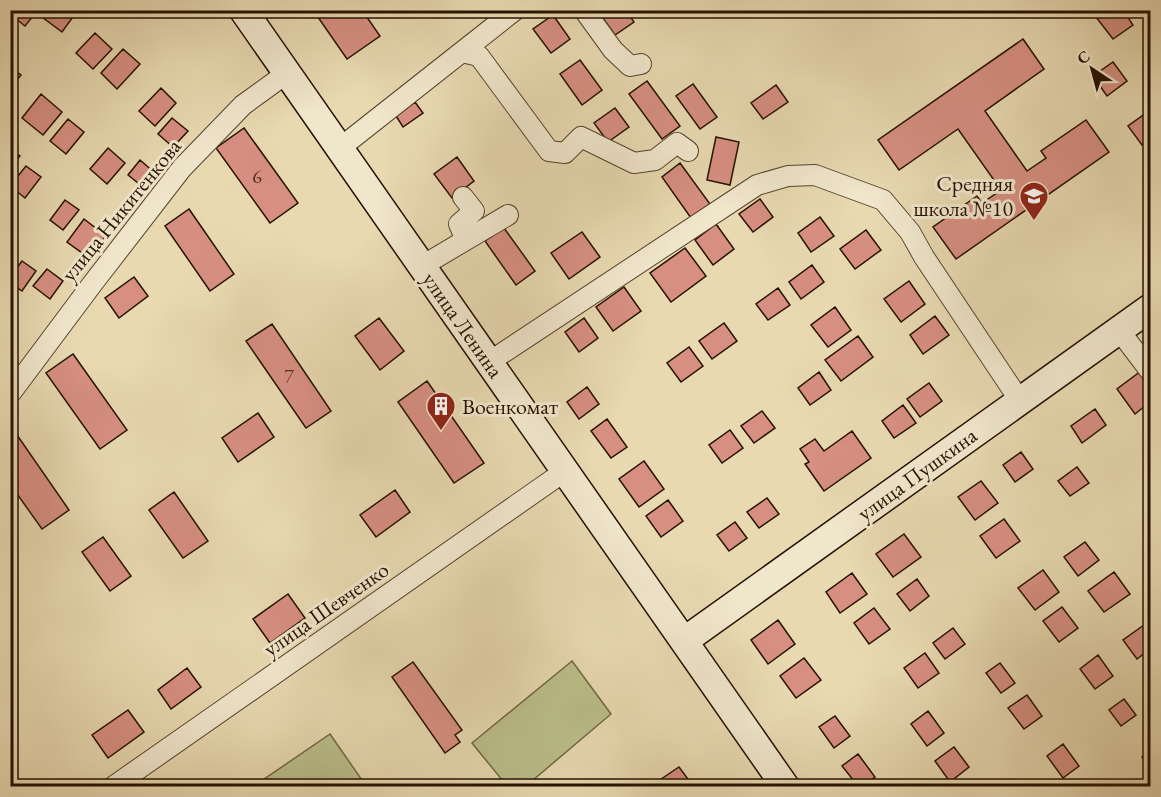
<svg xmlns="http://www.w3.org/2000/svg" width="1161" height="797" viewBox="0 0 1161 797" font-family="'EB Garamond',serif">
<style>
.green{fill:#babe89;stroke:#706844;stroke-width:1.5}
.building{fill:#d78f82;stroke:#251100;stroke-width:1.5}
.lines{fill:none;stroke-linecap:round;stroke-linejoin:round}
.street-casing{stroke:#56432c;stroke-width:22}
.secondary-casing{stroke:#251100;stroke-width:30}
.street{stroke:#f0e6cc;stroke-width:20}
.secondary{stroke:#f0e6cc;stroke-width:27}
.labels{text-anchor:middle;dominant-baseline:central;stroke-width:6;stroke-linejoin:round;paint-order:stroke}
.number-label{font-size:20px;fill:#523020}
.poi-label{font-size:22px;fill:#251100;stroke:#f0e6cc;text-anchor:end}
.street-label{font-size:22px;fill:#251100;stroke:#f0e6cc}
</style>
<rect width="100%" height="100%" fill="#e8d9b1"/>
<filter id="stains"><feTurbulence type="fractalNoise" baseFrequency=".00333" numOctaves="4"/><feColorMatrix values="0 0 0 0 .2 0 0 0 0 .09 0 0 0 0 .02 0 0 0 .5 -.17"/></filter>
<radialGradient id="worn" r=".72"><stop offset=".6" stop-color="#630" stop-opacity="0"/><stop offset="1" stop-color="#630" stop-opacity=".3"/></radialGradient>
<path class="green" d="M572,661L611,714L526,786H507L472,743Z
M330,734L366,786H254Z"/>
<path class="building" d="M10,10H38L25,26L10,14Z
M47,10H78L62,32L42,17Z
M313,10H362L380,36L347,59Z
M597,10H626L634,22L615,35Z
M1104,10H1123L1133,25L1113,39L1096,17Z
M553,15L570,39L551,53L533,29Z
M95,33L112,49L93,69L76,53Z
M1023,39L1044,69L985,111L1027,171L1046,158L1041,151L1086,120L1109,152L956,259L933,227L977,196L982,203L1001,190L958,129L899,170L878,140Z
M123,49L140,64L117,89L101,73Z
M580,60L602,90L582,105L560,74Z
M1113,62L1127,81L1107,96L1093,76Z
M10,67L21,75L10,89Z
M647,81L680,126L662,139L629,94Z
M693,84L717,117L700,129L676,96Z
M776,85L788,102L763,119L751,103Z
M161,88L176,103L155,126L139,111Z
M41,94L62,112L43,135L22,118Z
M415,102L423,113L403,127L396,116Z
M615,108L629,127L608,142L594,123Z
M1149,111L1150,139L1142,145L1128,126Z
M172,118L188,131L173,147L158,134Z
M68,119L84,132L66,154L50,141Z
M244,128L298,203L270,223L216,148Z
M716,137L739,142L730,185L707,180Z
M108,148L125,163L107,184L90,169Z
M10,149L20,156L10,168Z
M457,157L474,181L452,198L434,174Z
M140,160L155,173L143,187L128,175Z
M680,163L710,204L691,218L662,177Z
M26,166L41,177L25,198L10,186Z
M760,199L773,217L753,232L739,214Z
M65,200L79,210L63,230L50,220Z
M189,209L234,274L210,291L165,226Z
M820,217L834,236L811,252L798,233Z
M84,219L106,236L89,258L67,242Z
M716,224L734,249L713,265L695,240Z
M504,228L535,271L516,285L485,241Z
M866,230L881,250L855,269L840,249Z
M582,232L600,257L569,279L551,253Z
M685,248L706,276L671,302L650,273Z
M22,261L36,271L22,291L10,283V277Z
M812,265L824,282L801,299L789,282Z
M47,269L63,281L50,299L33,286Z
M134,277L148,296L119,318L105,298Z
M909,281L925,304L901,322L884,299Z
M624,287L641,311L613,331L596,307Z
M778,288L790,305L768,320L756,304Z
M835,307L851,330L828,347L811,325Z
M935,316L949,335L923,354L910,335Z
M379,318L404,351L380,370L355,336Z
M584,318L598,338L579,352L565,332Z
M724,323L737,341L712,359L699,341Z
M272,324L331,411L306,428L246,341Z
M858,336L873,357L841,381L825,360Z
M689,347L703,366L681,382L667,363Z
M73,354L127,430L100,449L46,373Z
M1141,371L1150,384V402L1135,414L1117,389Z
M819,372L831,390L810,405L798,388Z
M427,381L484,463L454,483L398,402Z
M929,383L942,401L920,417L907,399Z
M587,387L599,404L579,419L567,402Z
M903,405L916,423L894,438L882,421Z
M1095,409L1106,425L1082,443L1071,426Z
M762,411L775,428L754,443L741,426Z
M258,413L274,437L238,462L222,438Z
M607,419L627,447L611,458L591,431Z
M730,430L743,448L722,463L709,445Z
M852,431L871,458L824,491L805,464L809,462L800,449L815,439L824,451Z
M17,435L69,510L42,529L10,484V440Z
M1021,452L1033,469L1015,482L1003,465Z
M644,461L664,489L639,507L619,479Z
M1077,467L1089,483L1070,496L1058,481Z
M981,481L998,503L975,520L958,497Z
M395,490L410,512L376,537L360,515Z
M174,492L208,541L183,558L149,510Z
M767,498L779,514L759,528L747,512Z
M668,500L683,521L661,537L646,516Z
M1004,519L1020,541L996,558L980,536Z
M735,522L747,538L729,551L717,535Z
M904,534L921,557L893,577L876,554Z
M103,537L131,576L110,591L82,552Z
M1085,542L1099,560L1078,576L1064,557Z
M1043,570L1059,592L1035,610L1018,588Z
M1114,572L1130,594L1104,612L1088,591Z
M852,573L867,594L840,613L826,592Z
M917,579L929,596L910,611L897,594Z
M288,594L305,618L270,643L253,619Z
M1062,607L1078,628L1059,642L1043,621Z
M874,608L890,629L869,644L854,623Z
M778,620L795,644L768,664L751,640Z
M1144,625L1150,634V649L1137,659L1123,640Z
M953,628L965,644L945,659L933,643Z
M925,653L939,673L918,688L904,668Z
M1098,655L1113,676L1095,689L1080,669Z
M804,658L821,680L796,698L780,676Z
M413,662L462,730L455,735L460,742L445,753L392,677Z
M1000,663L1015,683L1001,693L986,673Z
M187,668L201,687L171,709L158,690Z
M1027,695L1042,716L1024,729L1008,708Z
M1124,699L1136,715L1121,726L1109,710Z
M128,710L144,732L108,758L92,735Z
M928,711L944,733L927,746L911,724Z
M835,716L850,736L834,748L819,727Z
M1063,744L1079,766L1063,778L1047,756Z
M954,747L969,767L950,782L935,761Z
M1150,750V769L1142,757Z
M858,754L875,777L862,786H858L842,766Z
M679,767L693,786H651Z"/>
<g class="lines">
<g class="street-casing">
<path id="street" d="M584,10L613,50L630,66L641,64
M462,52L479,56L549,151L565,153L581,137L634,163L655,160L677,143L688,151
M340,148L515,10
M463,197L474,211L459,224L466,240
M422,266L508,215
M1119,330L1150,371
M489,362L757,185L788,176L815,175L883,200L910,232L924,257L1020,401
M10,394L93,283L182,168L243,105L287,73
M114,786L565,471"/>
</g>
<g class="secondary-casing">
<path id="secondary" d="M243,10L785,786
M684,641L1150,308"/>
</g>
<use href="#street" class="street"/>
<use href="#secondary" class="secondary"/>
</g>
<defs>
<g id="school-pin" transform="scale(1.5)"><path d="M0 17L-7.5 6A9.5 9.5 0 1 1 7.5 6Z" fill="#8f2418" stroke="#f0e6cc"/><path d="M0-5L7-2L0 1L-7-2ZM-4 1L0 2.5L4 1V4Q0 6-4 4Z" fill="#fff"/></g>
<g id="building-pin" transform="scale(1.5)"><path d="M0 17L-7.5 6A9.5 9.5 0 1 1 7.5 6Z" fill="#8f2418" stroke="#f0e6cc"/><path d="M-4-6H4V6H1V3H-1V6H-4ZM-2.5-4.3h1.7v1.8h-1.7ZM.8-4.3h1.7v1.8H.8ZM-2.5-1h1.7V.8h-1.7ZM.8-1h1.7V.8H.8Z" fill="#fff"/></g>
</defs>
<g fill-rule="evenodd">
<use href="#school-pin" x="1034" y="196"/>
<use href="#building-pin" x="441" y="406"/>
</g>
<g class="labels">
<g class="number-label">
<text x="257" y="176">6</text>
<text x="289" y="376">7</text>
</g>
<g class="poi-label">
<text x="1013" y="183">Средняя<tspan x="1013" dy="25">школа №10</tspan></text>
<text x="462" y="406" text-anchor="start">Военкомат</text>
</g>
<g class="street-label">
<text transform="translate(121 210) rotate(-51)">улица Никитенкова</text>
<text transform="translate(463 325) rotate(55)">улица Ленина</text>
<text transform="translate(917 474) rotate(-36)">улица Пушкина</text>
<text transform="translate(326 609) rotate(-35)">улица Шевченко</text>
</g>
</g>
<rect width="1161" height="797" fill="none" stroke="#e8d9b1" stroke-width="36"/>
<rect x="12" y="12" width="1137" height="773" fill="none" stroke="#251100" stroke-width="3"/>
<rect x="18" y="18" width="1125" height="761" fill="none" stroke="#251100" stroke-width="1.5"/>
<g transform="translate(1092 69) rotate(324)" stroke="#f0e6cc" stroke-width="4.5" paint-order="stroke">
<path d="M0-4.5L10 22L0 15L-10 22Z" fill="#251100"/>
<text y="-9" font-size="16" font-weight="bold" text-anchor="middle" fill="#251100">С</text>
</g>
<rect width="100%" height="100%" filter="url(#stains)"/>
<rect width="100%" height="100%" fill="url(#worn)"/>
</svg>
